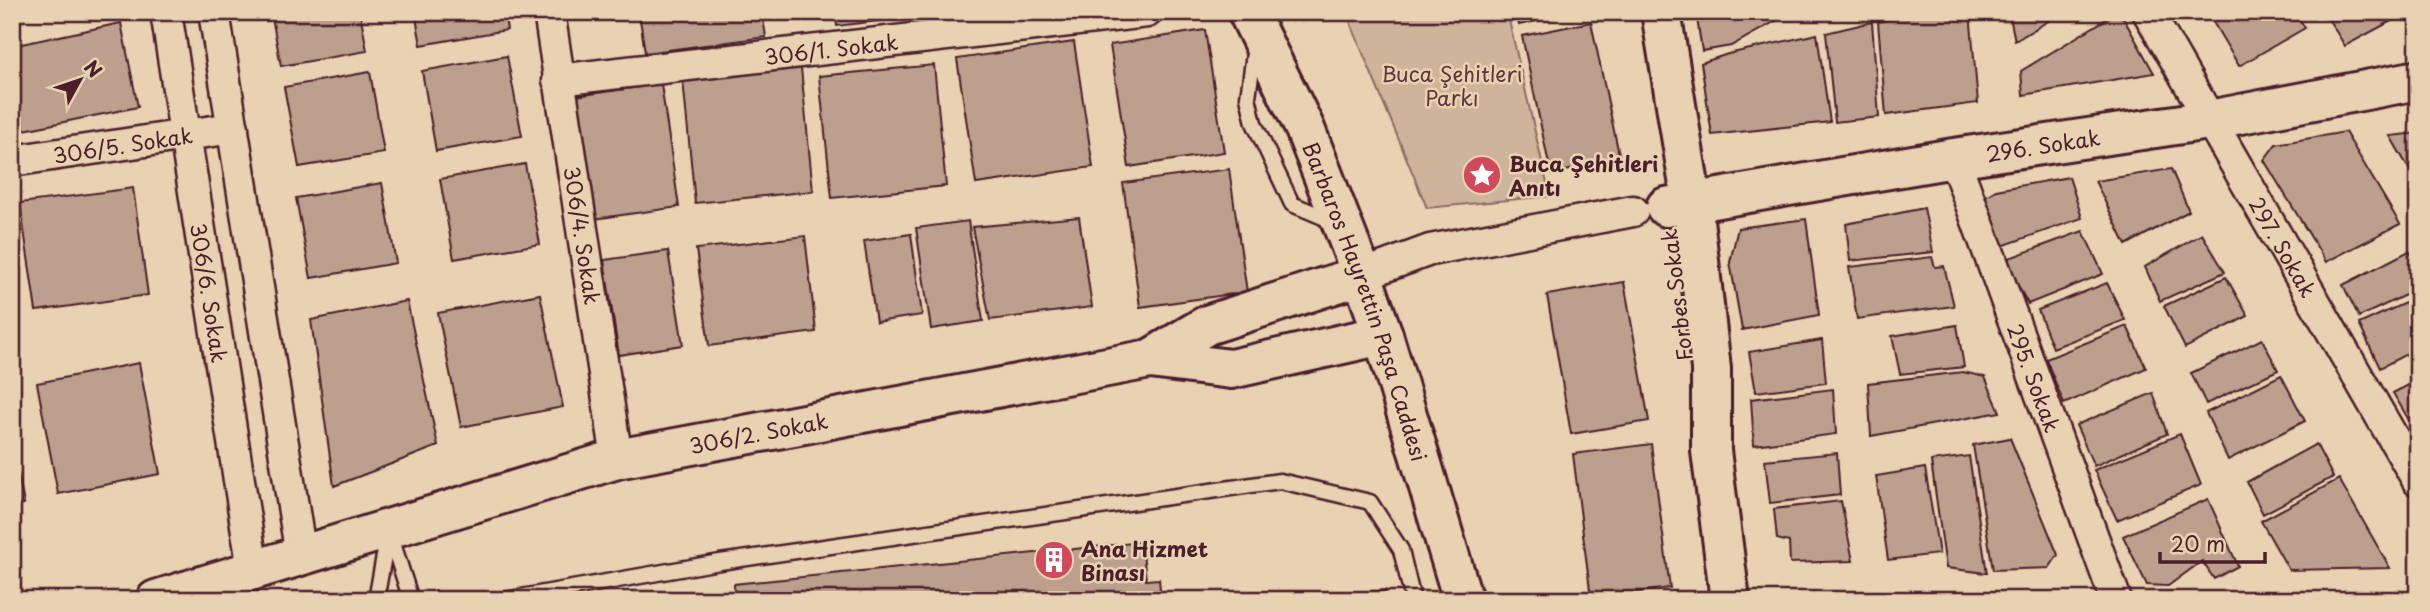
<svg xmlns="http://www.w3.org/2000/svg" width="2430" height="612" viewBox="0 0 2430 612" font-family="'Playpen Sans',sans-serif">
<style>
.green{fill:#cfb49c;stroke:#8c6a64;stroke-width:2}
.building{fill:#bca08d;stroke:#4a1f2b;stroke-width:2}
.lines{fill:none;stroke-linecap:round;stroke-linejoin:round}
.lane-casing{stroke:#4a1f2b;stroke-width:19}
.street-casing{stroke:#4a1f2b;stroke-width:35}
.secondary-casing{stroke:#4a1f2b;stroke-width:44}
.lane{stroke:#e9d2b2;stroke-width:14}
.street{stroke:#e9d2b2;stroke-width:30}
.secondary{stroke:#e9d2b2;stroke-width:38}
.labels{text-anchor:middle;dominant-baseline:central;stroke-width:5;stroke-linejoin:round;paint-order:stroke}
.street-label{font-size:21px;fill:#4a1f2b;stroke:#e9d2b2}
.park-label{font-size:21px;fill:#5e353c;stroke:#e9d2b2}
.poi-label{font-size:21px;font-weight:bold;fill:#4a1f2b;stroke:#e9d2b2;text-anchor:start}
</style>
<rect width="100%" height="100%" fill="#e9d2b2"/>
<filter id="ink" filterUnits="userSpaceOnUse"><feTurbulence type="fractalNoise" baseFrequency=".0143" numOctaves="2"/><feDisplacementMap in="SourceGraphic" scale="14" xChannelSelector="R" yChannelSelector="G"/><feConvolveMatrix kernelMatrix="1 2 1 2 8 2 1 2 1" color-interpolation-filters="sRGB"/></filter>
<g filter="url(#ink)">
<path class="green" d="M1346,12H1507L1550,196L1427,208Z"/>
<path class="building" d="M271,12H360L367,51L281,66Z
M415,12H504L507,30L421,45Z
M639,12H762L766,37L645,53Z
M835,12H894L895,19L837,26Z
M913,12H952L914,18Z
M1516,12H1575L1519,25Z
M1696,12H1792L1731,46L1702,51Z
M1913,12H1970L1978,103L1886,115L1878,22Z
M2009,12H2063L2015,41Z
M2118,12H2120L2154,73L2023,95L2021,71Z
M2207,12H2295L2305,28L2239,66Z
M2324,12H2408L2345,46Z
M1591,22L1620,159L1551,174L1522,36Z
M1872,22L1879,117L1835,122L1826,33Z
M121,23L138,107L24,130L12,73V46Z
M1205,30L1224,152L1129,167L1110,45Z
M1817,34L1830,122L1712,135L1701,63L1728,54Z
M1074,42L1093,167L976,184L957,59Z
M507,56L522,136L436,151L422,71Z
M934,65L946,186L832,198L819,76Z
M801,68L813,191L695,203L683,80Z
M370,72L384,153L299,167L284,87Z
M661,84L679,207L593,219L576,96Z
M2345,132L2400,224L2326,262L2264,160L2276,144Z
M2418,133V184L2390,136Z
M525,164L540,244L454,259L440,179Z
M1229,169L1247,292L1140,307L1123,183Z
M2171,169L2189,211L2126,245L2095,181Z
M2069,177L2082,218L1999,247L1986,196L1996,190Z
M382,183L396,263L311,278L296,198Z
M133,188L148,295L36,311L20,203Z
M1924,208L1933,252L1850,261L1846,224Z
M1079,217L1092,307L990,320L972,227Z
M1806,219L1819,315L1742,330L1730,262L1738,228Z
M968,221L983,321L931,329L916,228Z
M2083,231L2103,274L2028,304L2004,260Z
M911,234L922,315L876,322L864,241Z
M2202,234L2225,272L2160,301L2145,267Z
M805,236L816,332L709,346L696,249Z
M668,251L683,345L619,355L604,260Z
M2409,251L2418,265V289L2359,317L2343,285Z
M1932,257L1935,267L1944,266L1954,306L1857,319L1849,267Z
M2226,277L2248,316L2185,348L2164,306Z
M1624,282L1649,421L1571,434L1547,295Z
M2107,283L2125,320L2053,348L2038,310Z
M540,294L563,407L461,427L438,313Z
M2418,297V348L2380,368L2359,324Z
M407,301L438,446L334,486L311,320Z
M1957,325L1964,367L1900,374L1892,336Z
M2127,326L2146,368L2064,404L2046,359Z
M2262,339L2278,370L2206,404L2191,373Z
M1822,340L1826,383L1756,392L1749,352Z
M139,363L160,474L58,494L37,383Z
M1963,372L1985,377L2000,412L1871,436L1868,383Z
M2281,375L2305,421L2228,460L2206,413Z
M2418,380V431L2416,432L2393,393Z
M1833,389L1836,434L1754,445L1751,399Z
M2153,393L2167,434L2094,466L2076,425Z
M2180,434L2201,485L2117,520L2094,470Z
M2010,438L2058,555L2049,568L1993,570L1973,445Z
M12,442L24,504L12,506Z
M1651,444L1670,588L1591,598L1573,454Z
M2316,444L2333,477L2263,514L2247,482Z
M1837,453L1840,495L1770,503L1765,460Z
M1969,456L1987,573L1946,568L1931,461Z
M1925,468L1939,554L1888,560L1876,476Z
M2339,479L2390,568L2289,570L2261,521Z
M2208,499L2238,566L2214,579L2202,561L2168,586L2147,585L2123,536Z
M1841,501L1853,561L1790,563L1789,542L1777,539L1774,509Z
M1142,542L1146,580L1159,579L1161,600H735L734,584Z
M1385,590L1386,600H1294Z"/>
<g class="lines">
<g class="lane-casing">
<path id="lane" d="M1255,46L1248,97L1254,123L1292,204L1335,222
M389,531L411,600
M376,600L388,534
M504,600L720,562L1280,481L1370,502L1401,550L1413,600"/>
</g>
<g class="street-casing">
<g id="street">
<path id="s1" d="M166,12L253,570"/>
<path d="M214,12L301,556"/>
<path id="s2" d="M549,12L617,459"/>
<path id="s3" d="M2148,12L2418,481"/>
<path id="s4" d="M558,80L1147,12"/>
<path id="s5" d="M1954,158L2116,600"/>
<path id="s6" d="M12,161L233,128"/>
<path d="M1362,275L1430,250L1633,211"/>
</g>
</g>
<g class="secondary-casing">
<g id="secondary">
<path id="s7" d="M1248,12L1305,129L1362,275L1383,335L1463,600"/>
<path d="M1661,12L1692,204L1700,269L1711,369V451L1730,600"/>
<path id="s8" d="M1666,207L1954,158L2209,120L2418,80"/>
<path d="M1150,359L1231,369L1383,335"/>
<path id="s9" d="M156,600L617,459L1150,359L1207,325L1362,275"/>
</g>
</g>
<use href="#lane" class="lane"/>
<use href="#street" class="street"/>
<use href="#secondary" class="secondary"/>
</g>
</g>
<defs>
<g id="sight-disc" transform="scale(2.0125)"><circle r="9.5" fill="#d1495b" stroke="#e9d2b2"/><path d="M0-6L1.8-2.2L6-1.7L2.9 1.2L3.7 5.4L0 3.3L-3.7 5.4L-2.9 1.2L-6-1.7L-1.8-2.2Z" fill="#fff"/></g>
<g id="building-disc" transform="scale(2.0125)"><circle r="9.5" fill="#d1495b" stroke="#e9d2b2"/><path d="M-4-6H4V6H1V3H-1V6H-4ZM-2.5-4.3h1.7v1.8h-1.7ZM.8-4.3h1.7v1.8H.8ZM-2.5-1h1.7V.8h-1.7ZM.8-1h1.7V.8H.8Z" fill="#fff"/></g>
</defs>
<g fill-rule="evenodd">
<use href="#sight-disc" x="1482" y="175"/>
<use href="#building-disc" x="1054" y="560"/>
</g>
<g class="labels">
<g class="street-label">
<text stroke="none"><textPath href="#s4" startOffset="275">306/1. Sokak</textPath></text>
<text stroke="none"><textPath href="#s6" startOffset="112">306/5. Sokak</textPath></text>
<text stroke="none"><textPath href="#s8" startOffset="382">296. Sokak</textPath></text>
<text stroke="none"><textPath href="#s2" startOffset="226">306/4. Sokak</textPath></text>
<text stroke="none"><textPath href="#s3" startOffset="271">297. Sokak</textPath></text>
<text stroke="none"><textPath href="#s1" startOffset="284">306/6. Sokak</textPath></text>
<text transform="translate(1676 295) rotate(-97)">Forbes Sokak</text>
<text stroke="none"><textPath href="#s7" startOffset="313">Barbaros Hayrettin Paşa Caddesi</textPath></text>
<text stroke="none"><textPath href="#s5" startOffset="234">295. Sokak</textPath></text>
<text stroke="none"><textPath href="#s9" startOffset="626">306/2. Sokak</textPath></text>
</g>
<g class="park-label">
<text x="1452" y="73">Buca Şehitleri<tspan x="1452" dy="24">Parkı</tspan></text>
</g>
<g class="poi-label">
<text x="1509" y="163">Buca Şehitleri<tspan x="1509" dy="24">Anıtı</tspan></text>
<text x="1081" y="548">Ana Hizmet<tspan x="1081" dy="24">Binası</tspan></text>
</g>
</g>
<rect width="2430" height="612" fill="none" stroke="#e9d2b2" stroke-width="42"/>
<rect x="21" y="21" width="2388" height="570" fill="none" stroke="#4a1f2b" stroke-width="2.5" filter="url(#ink)"/>
<g transform="translate(80 80) rotate(50)" stroke="#e9d2b2" stroke-width="5" paint-order="stroke">
<path d="M0-5L12 26L0 18L-12 26Z" fill="#4a1f2b"/>
<text y="-10" font-size="19" font-weight="bold" text-anchor="middle" fill="#4a1f2b">N</text>
</g>
<path d="M2160 552v10h105v-10" fill="none" stroke="#4a1f2b" stroke-width="3.5"/>
<text x="2171" y="552" font-size="21" fill="#4a1f2b" stroke="#e9d2b2" stroke-width="5" paint-order="stroke">20 m</text>
</svg>
